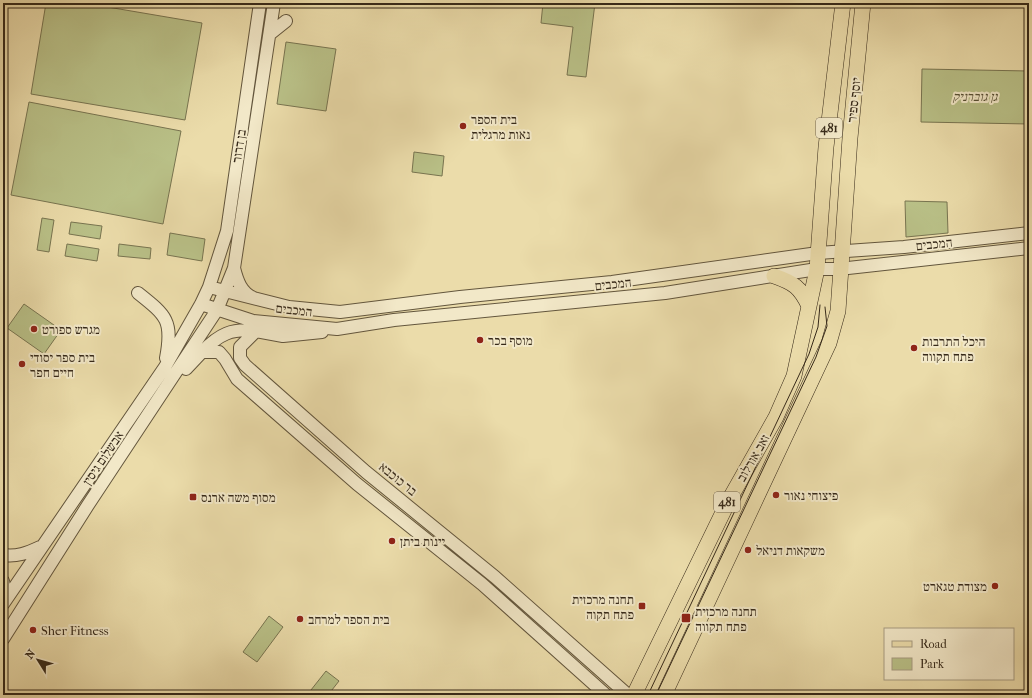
<svg xmlns="http://www.w3.org/2000/svg" width="1032" height="698" viewBox="0 0 1032 698" font-family="'IM FELL French Canon','Frank Ruhl Libre',serif">
<style>
.green{fill:#b9c087;stroke:#787450}
.lines{fill:none;stroke-linecap:round;stroke-linejoin:round}
.minor-casing{stroke:#63563d;stroke-width:14}
.major-casing{stroke:#362919;stroke-width:16}
.minor{stroke:#f2e8c8;stroke-width:12}
.major{stroke:#ebdcaa;stroke-width:15}
.tram{stroke:#362919;stroke-width:1}
.poi-dot{fill:#8f2418;stroke:#f2e8c8;stroke-width:1.5}
.labels{text-anchor:middle;dominant-baseline:central;stroke-width:4;stroke-linejoin:round;paint-order:stroke}
.shield{fill:#f2e8c8;stroke:#6e624e;stroke-width:1}
.shield-label{font-size:12px;font-weight:bold;fill:#362919}
.park-label{font-size:13px;font-style:italic;fill:#574f34;stroke:#f2e8c8}
.street-label{font-size:13px;fill:#362919;stroke:#f2e8c8}
.poi-label{font-size:13px;fill:#362919;stroke:#f2e8c8;text-anchor:start}
</style>
<rect width="100%" height="100%" fill="#ebdcaa"/>
<filter id="stains"><feTurbulence type="fractalNoise" baseFrequency=".005" numOctaves="4"/><feColorMatrix values="0 0 0 0 .2 0 0 0 0 .09 0 0 0 0 .02 0 0 0 .5 -.17"/></filter>
<radialGradient id="worn" r=".72"><stop offset=".6" stop-color="#630" stop-opacity="0"/><stop offset="1" stop-color="#630" stop-opacity=".3"/></radialGradient>
<path class="green" d="M46,3H84L202,23L185,120L31,94Z
M543,3H595L586,77L567,75L573,27L541,23Z
M286,42L336,49L326,111L277,104Z
M922,69L1029,71V124L921,122Z
M29,102L181,131L163,224L11,195Z
M414,152L444,156L442,176L412,172Z
M905,201L947,202L948,233L906,237Z
M42,218L54,220L49,252L37,250Z
M71,222L102,226L100,239L69,234Z
M170,233L205,239L202,261L167,255Z
M67,244L99,249L97,261L65,256Z
M119,244L151,248L150,259L118,256Z
M24,304L61,330L44,354L7,328Z
M269,616L283,627L257,662L243,652Z
M326,671L339,681L328,695H307Z"/>
<g class="lines">
<g class="minor-casing">
<path id="minor" d="M271,33L286,21
M234,268C237,280 241,293 254,298
M209,287L289,307L340,312L460,297L612,282L818,253L904,247L1029,233
M138,293C167,316 173,321 166,358
M201,304L253,321L337,329L394,320L665,293L817,269H839L1029,248
M322,332L283,336L256,331L240,347V358L245,365L366,472L495,577L628,695
M202,352C219,334 232,328 256,331
M186,369L202,352H219L225,359L237,379L357,484L482,584L606,695
M3,555C17,557 27,553 40,547
M3,581L5,591L4,602
M3,604L165,367L201,304L209,287L227,231L260,3
M3,639L88,505L217,310L234,268L274,3"/>
</g>
<g class="major-casing">
<path id="major" d="M774,276C794,283 800,287 809,306
M634,695L728,502L776,417L794,376L817,269L826,147L843,3
M664,695L829,343L838,311L850,138L863,3"/>
</g>
<use href="#minor" class="minor"/>
<use href="#major" class="major"/>
<path class="tram" d="M648,695L809,354L818,327L820,305
M656,695L816,357L827,326L825,307"/>
</g>
<g class="poi-dot">
<circle cx="463" cy="126" r="4"/>
<circle cx="34" cy="329" r="4"/>
<circle cx="480" cy="340" r="4"/>
<circle cx="914" cy="348" r="4"/>
<circle cx="22" cy="364" r="4"/>
<circle cx="776" cy="495" r="4"/>
<rect x="189" y="493" width="8" height="8" rx="2"/>
<circle cx="392" cy="541" r="4"/>
<circle cx="748" cy="550" r="4"/>
<circle cx="995" cy="586" r="4"/>
<rect x="638" y="602" width="8" height="8" rx="2"/>
<rect x="681" y="613" width="10" height="10" rx="2"/>
<circle cx="300" cy="619" r="4"/>
<circle cx="33" cy="630" r="4"/>
</g>
<g class="labels">
<g class="shield">
<rect x="816" y="118" width="26" height="20" rx="3"/>
<rect x="714" y="492" width="26" height="20" rx="3"/>
</g>
<g class="shield-label">
<text x="829" y="128">481</text>
<text x="727" y="502">481</text>
</g>
<g class="park-label">
<text x="975" y="96">גן גוברניק</text>
</g>
<g class="street-label">
<text transform="translate(854 100) rotate(-84)">יוסף ספיר</text>
<text transform="translate(239 146) rotate(-81)">בן דרור</text>
<text transform="translate(934 244) rotate(-6)">המכבים</text>
<text transform="translate(613 284) rotate(-6)">המכבים</text>
<text transform="translate(294 310) rotate(6)">המכבים</text>
<text transform="translate(103 458) rotate(-56)">אבשלום גיסין</text>
<text transform="translate(753 458) rotate(-60)">זאב אורלוב</text>
<text transform="translate(398 479) rotate(39)">בר כוכבא</text>
</g>
<g class="poi-label">
<text x="471" y="119">בית הספר<tspan x="471" dy="15">נאות מרגלית</tspan></text>
<text x="42" y="329">מגרש ספורט</text>
<text x="488" y="340">מוסף בכר</text>
<text x="922" y="341">היכל התרבות<tspan x="922" dy="15">פתח תקווה</tspan></text>
<text x="30" y="357">בית ספר יסודי<tspan x="30" dy="15">חיים חפר</tspan></text>
<text x="784" y="495">פיצוחי נאור</text>
<text x="201" y="497">מסוף משה ארנס</text>
<text x="400" y="541">יינות ביתן</text>
<text x="756" y="550">משקאות דניאל</text>
<text x="987" y="586" text-anchor="end">מצודת טגארט</text>
<text x="634" y="599" text-anchor="end">תחנה מרכזית<tspan x="634" dy="15">פתח תקוה</tspan></text>
<text x="695" y="611">תחנה מרכזית<tspan x="695" dy="15">פתח תקווה</tspan></text>
<text x="308" y="619">בית הספר למרחב</text>
<text x="41" y="630">Sher Fitness</text>
</g>
</g>
<rect width="1032" height="698" fill="none" stroke="#ebdcaa" stroke-width="16"/>
<rect x="4" y="4" width="1024" height="690" fill="none" stroke="#362919" stroke-width="2"/>
<rect x="8" y="8" width="1016" height="682" fill="none" stroke="#362919"/>
<rect x="884" y="628" width="130" height="52" fill="#f2e8c8" stroke="#a79c82"/>
<rect x="892" y="641" width="20" height="6" fill="#ebdcaa" stroke="#a79c82"/>
<text x="920" y="648" font-size="12" fill="#362919">Road</text>
<rect x="892" y="658" width="20" height="12" fill="#b9c087" stroke="#a79c82"/>
<text x="920" y="668" font-size="12" fill="#362919">Park</text>
<g transform="translate(38 660) rotate(307)" stroke="#f2e8c8" stroke-width="3" paint-order="stroke">
<path d="M0-3L7 15L0 10L-7 15Z" fill="#362919"/>
<text y="-6" font-size="11" font-weight="bold" text-anchor="middle" fill="#362919">N</text>
</g>
<rect width="100%" height="100%" filter="url(#stains)"/>
<rect width="100%" height="100%" fill="url(#worn)"/>
</svg>
